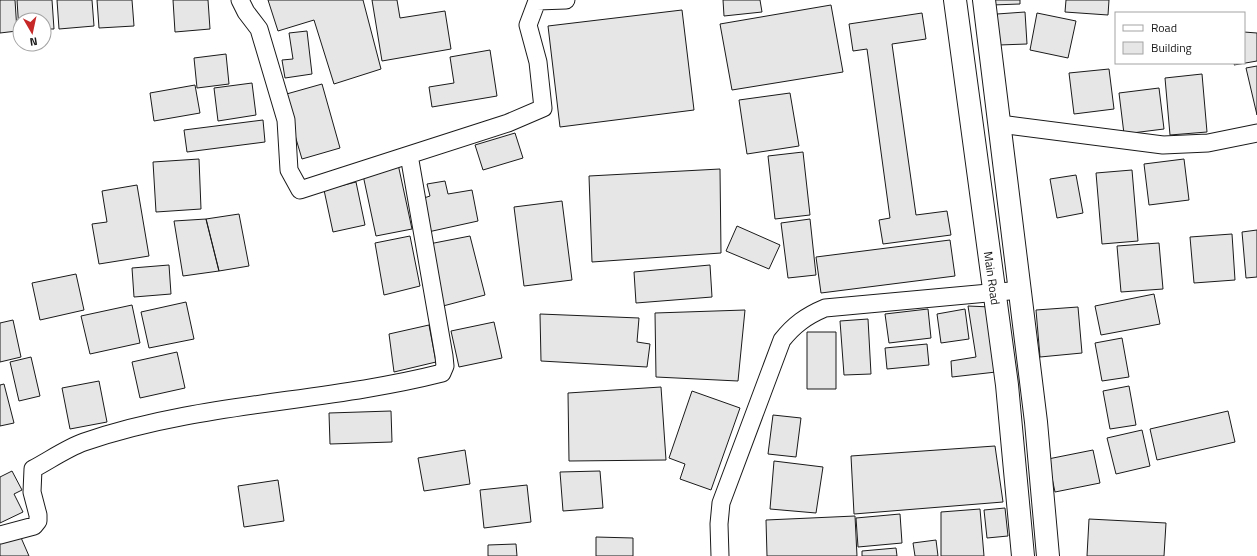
<svg xmlns="http://www.w3.org/2000/svg" width="1257" height="556" viewBox="0 0 1257 556" font-family="'Titillium Web',sans-serif">
<style>
.building{fill:#e6e6e6;stroke:#1a1a1a}
.lines{fill:none;stroke-linecap:round;stroke-linejoin:round}
.minor-casing{stroke:#1a1a1a;stroke-width:19}
.secondary-casing{stroke:#1a1a1a;stroke-width:24}
.minor{stroke:#fff;stroke-width:17}
.secondary{stroke:#fff;stroke-width:22}
.labels{text-anchor:middle;dominant-baseline:central;stroke-width:3;stroke-linejoin:round;paint-order:stroke}
.street-label{font-size:12px;fill:#1a1a1a;stroke:#fff}
</style>
<rect width="100%" height="100%" fill="#fff"/>
<path class="building" d="M0,0H15L17,31L0,33Z
M17,0H52L54,29H44V20H20L19,31Z
M57,0H92L94,26L59,29Z
M97,0H132L134,26L99,28Z
M173,0H208L210,29L175,32Z
M268,0H363L381,69L334,84L314,20L278,31Z
M372,0H397L400,18L445,11L451,49L382,61Z
M723,0H760L762,12L724,16Z
M991,0H1020V4L992,5Z
M1066,0H1109L1108,15L1065,12Z
M831,5L843,72L732,90L720,24Z
M682,10L694,110L560,127L548,26Z
M1025,12L1027,44L999,45L997,14Z
M922,13L926,39L892,44L916,215L947,211L951,235L883,244L879,220L890,218L867,49L853,51L849,24Z
M1037,13L1076,21L1068,58L1030,50Z
M307,31L312,74L285,78L282,60L293,59L289,33Z
M1244,32L1257,33V61L1234,65L1235,63H1244Z
M490,50L497,96L432,107L429,87L454,83L450,57Z
M226,54L229,84L197,88L194,58Z
M1257,66V115L1246,68Z
M1109,69L1114,109L1074,114L1069,73Z
M1202,74L1207,132L1170,135L1165,78Z
M252,83L256,115L218,121L214,88Z
M322,84L340,148L302,159L283,95Z
M195,85L200,113L154,121L150,93Z
M1159,88L1164,129L1124,134L1119,93Z
M790,93L799,146L747,154L739,100Z
M263,120L265,142L187,152L184,130Z
M515,133L523,158L483,170L475,145Z
M803,152L810,215L775,219L768,156Z
M199,159L201,209L156,212L153,162Z
M1184,159L1189,200L1149,205L1144,164Z
M398,164L412,229L376,236L363,175Z
M720,169L721,253L592,262L589,176Z
M1132,170L1138,241L1102,244L1096,173Z
M1076,175L1083,213L1057,218L1050,179Z
M445,181L448,194L472,190L478,221L428,232L421,199L430,196L427,184Z
M356,182L365,225L333,232L324,190Z
M137,185L149,256L99,264L92,224L107,222L102,191Z
M562,201L572,280L524,286L514,207Z
M239,214L249,266L219,271L206,219Z
M206,219L219,271L183,276L174,221Z
M810,219L816,275L788,278L781,223Z
M737,226L780,245L769,269L726,251Z
M1257,230V277L1246,278L1242,232Z
M1232,234L1235,280L1194,283L1190,237Z
M410,236L420,286L384,295L375,243Z
M470,236L485,295L443,306L429,244Z
M950,240L955,276L821,293L816,257Z
M1159,243L1163,289L1121,292L1117,246Z
M169,265L171,294L134,297L132,268Z
M710,265L712,297L636,303L634,272Z
M76,274L84,310L40,320L32,283Z
M1154,294L1160,324L1101,335L1095,306Z
M186,302L194,339L149,348L141,312Z
M132,305L140,343L90,354L81,316Z
M968,306L991,307L996,372L952,377L951,361L976,357Z
M1078,307L1082,353L1040,357L1036,310Z
M928,309L931,338L889,343L885,314Z
M965,309L969,339L941,343L937,314Z
M745,310L738,381L656,377L655,313Z
M540,314L639,318L637,342L650,344L647,367L541,361Z
M868,319L871,374L844,375L840,321Z
M13,320L21,357L0,362V323Z
M494,322L502,358L459,367L451,331Z
M429,325L436,362L394,372L389,334Z
M807,332H836V389H807Z
M1122,338L1129,377L1102,381L1095,343Z
M927,344L929,365L887,369L885,348Z
M177,352L185,388L140,398L132,362Z
M31,357L40,396L19,401L10,362Z
M99,381L107,422L70,429L62,388Z
M4,384L14,423L0,426V385Z
M1129,386L1136,425L1110,429L1103,391Z
M661,387L666,460L569,461L568,393Z
M692,391L740,408L711,490L680,479L685,464L669,458Z
M391,411L392,442L330,444L329,413Z
M1228,411L1235,442L1157,460L1150,429Z
M773,415L801,418L796,457L768,454Z
M1142,430L1150,466L1116,474L1107,438Z
M995,446L1003,502L854,514L851,456Z
M465,450L470,484L424,491L418,458Z
M1093,450L1100,483L1055,492L1048,459Z
M774,461L823,467L816,513L770,509Z
M12,471L22,490L14,494L23,512L0,523V477Z
M600,471L603,508L563,511L560,472Z
M278,480L284,521L244,527L238,486Z
M527,485L531,522L484,528L480,490Z
M1005,508L1008,536L987,538L984,510Z
M980,509L984,556H941V512Z
M900,514L902,543L858,547L856,518Z
M855,516L857,556H767L766,520Z
M1089,519L1166,523L1164,556H1087Z
M19,533L29,556H0V542Z
M596,537L633,538V556H596Z
M936,540L938,556H915L913,543Z
M516,544L517,556H488V545Z
M896,548L897,556H862V551Z"/>
<g class="lines">
<g class="minor-casing">
<path id="minor" d="M240,0L246,12L259,29L286,120L289,170L300,190L508,123L543,108L538,62L528,25L537,1L566,0
M1000,124L1163,145L1208,143L1257,133
M0,535L34,526L38,521V515L32,492L33,469C50,460 67,448 84,442C200,402 324,403 442,373L445,366L444,356L409,155
M720,556L719,524L721,503L782,340C794,325 806,316 825,308L1020,290"/>
</g>
<g class="secondary-casing">
<path id="secondary" d="M955,0L1007,385L1023,556
M984,0L1036,422L1048,556"/>
</g>
<use href="#minor" class="minor"/>
<use href="#secondary" class="secondary"/>
</g>
<g class="labels">
<g class="street-label">
<text transform="translate(992 278) rotate(82)">Main Road</text>
</g>
</g>
<rect x="1115" y="12" width="130" height="52" fill="#ffffff" stroke="#a3a3a3"/>
<rect x="1123" y="25" width="20" height="6" fill="#ffffff" stroke="#a3a3a3"/>
<text x="1151" y="32" font-size="12" fill="#1a1a1a">Road</text>
<rect x="1123" y="42" width="20" height="12" fill="#e6e6e6" stroke="#a3a3a3"/>
<text x="1151" y="52" font-size="12" fill="#1a1a1a">Building</text>
<g transform="translate(32 32) rotate(171)"><circle r="19" fill="#ffffff" stroke="#a3a3a3"/>
<path d="M0-3L7 15L0 10L-7 15Z" fill="#c62828"/>
<text y="-6" font-size="11" font-weight="bold" text-anchor="middle" fill="#1a1a1a">N</text>
</g>
</svg>
